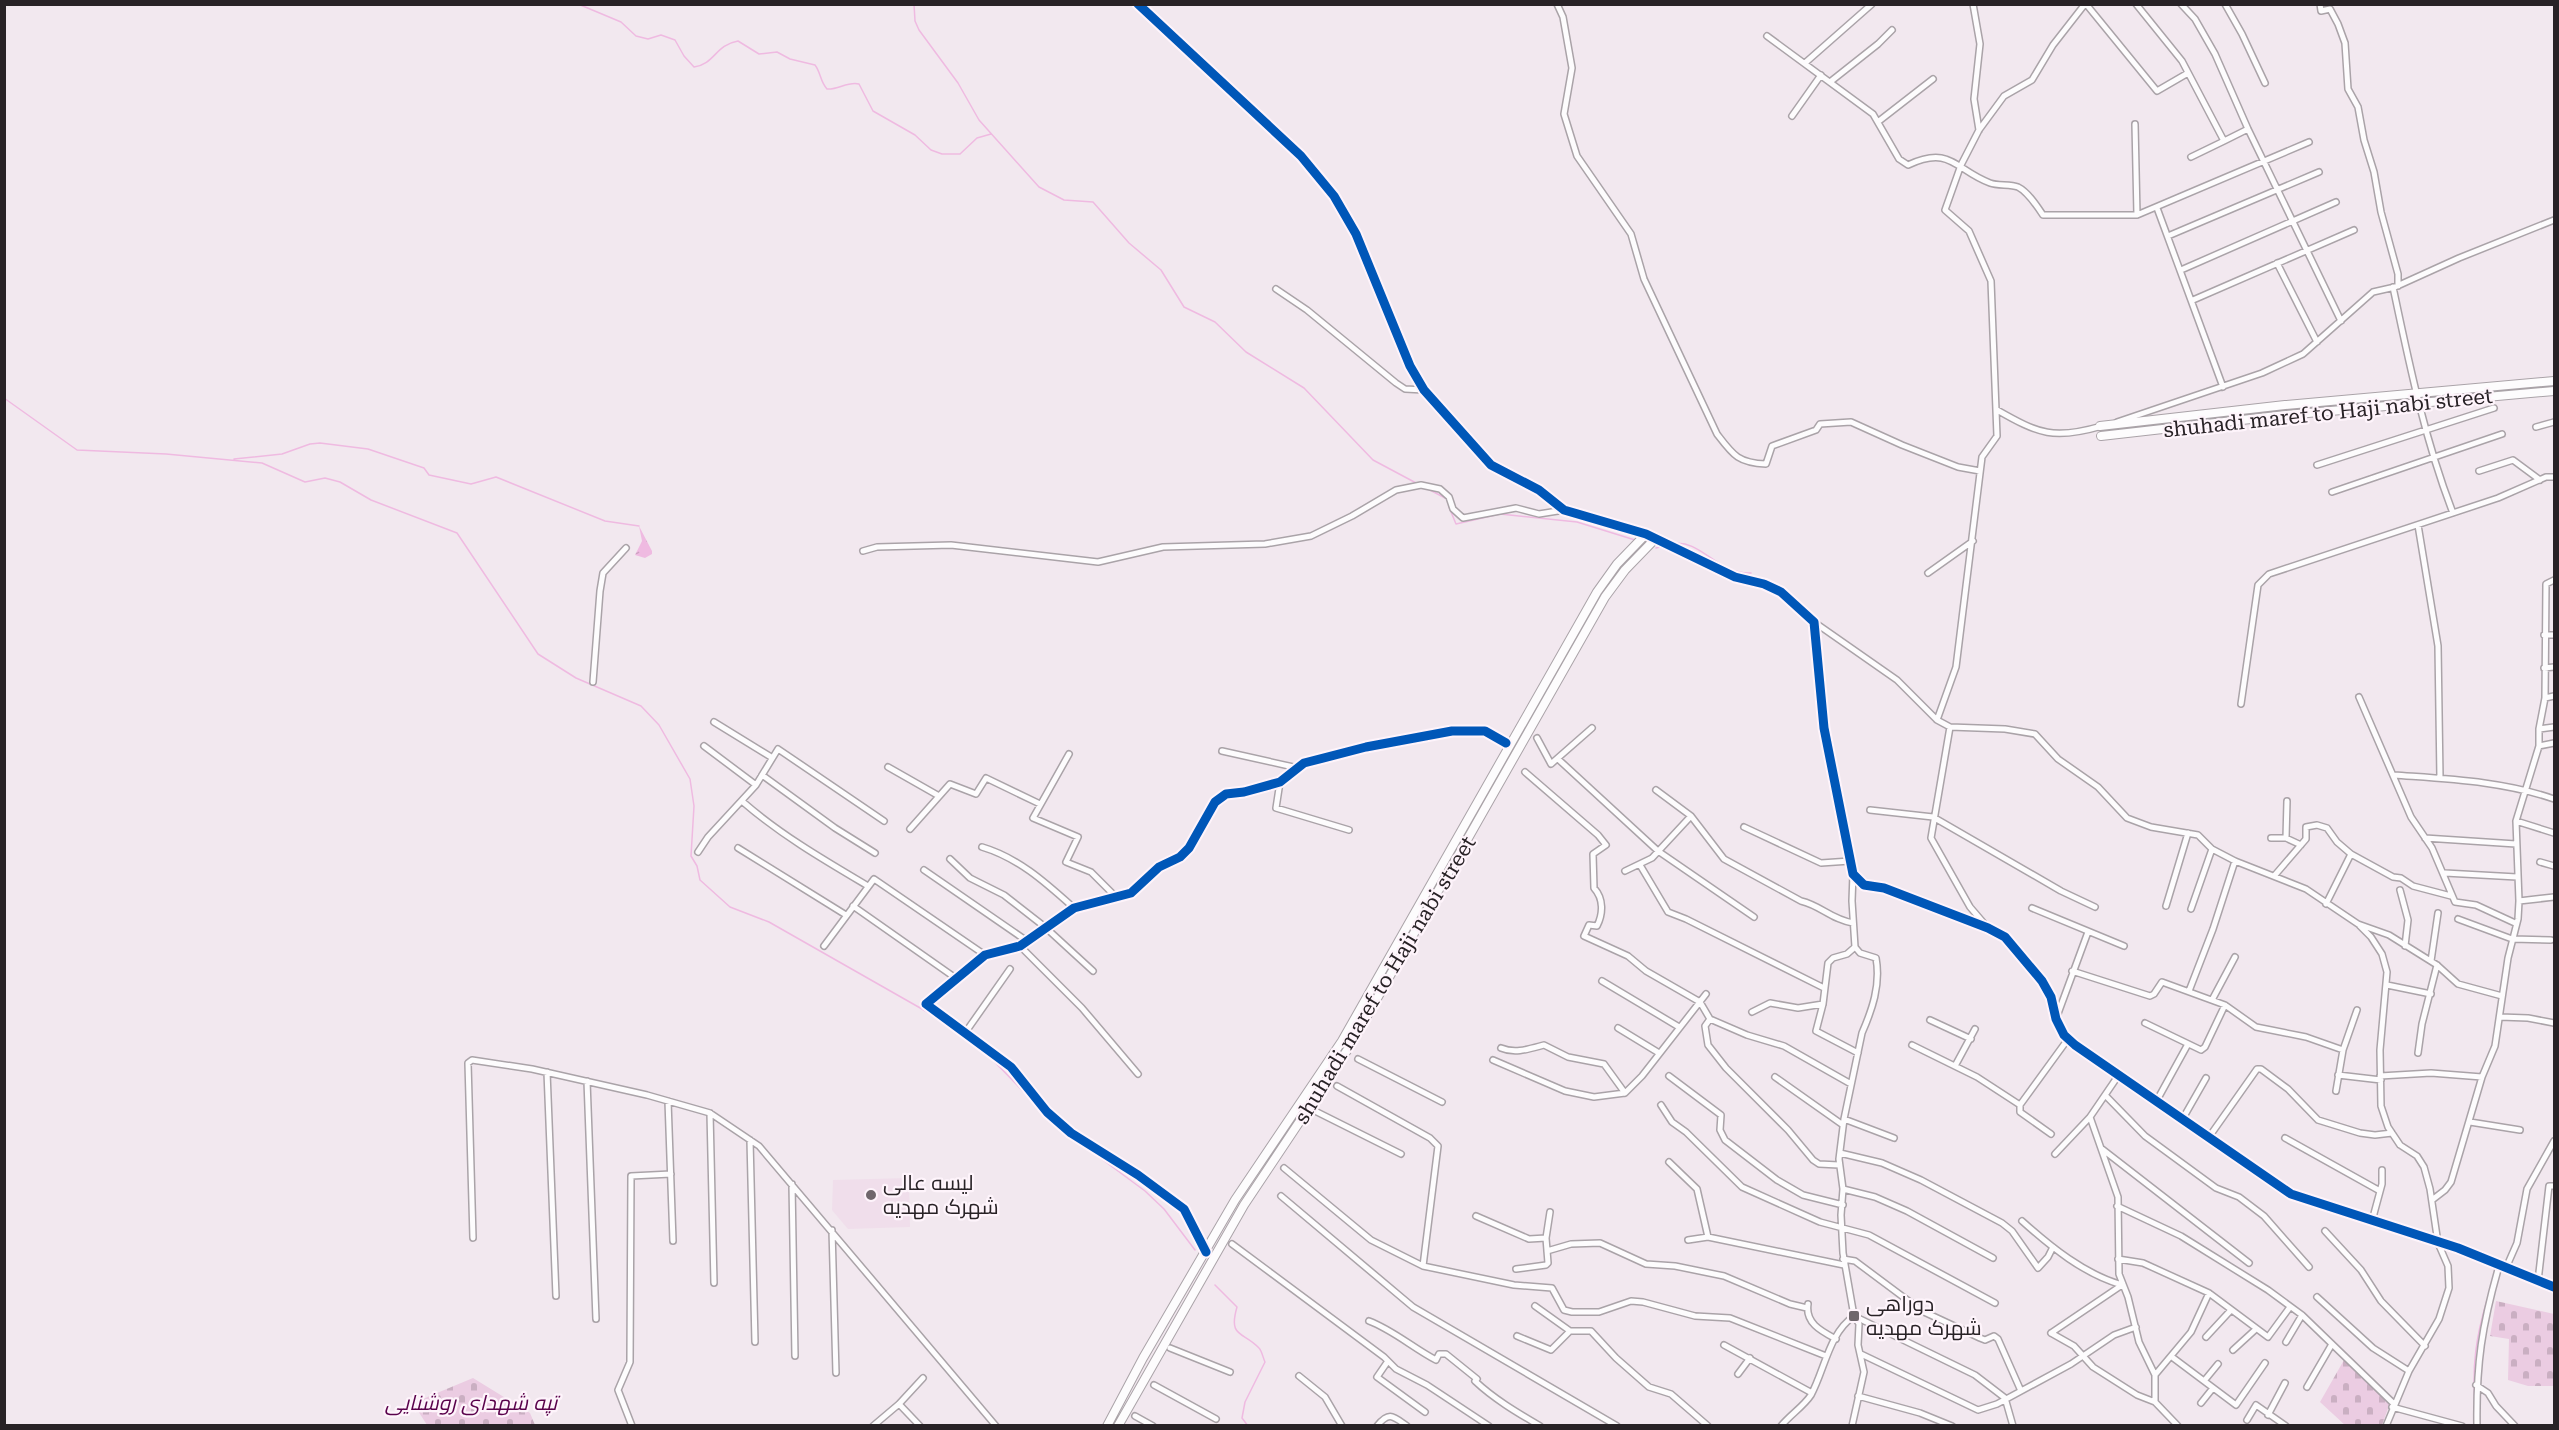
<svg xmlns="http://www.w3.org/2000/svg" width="2559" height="1430" viewBox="0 0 2559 1430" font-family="'Roboto Serif',Cairo,serif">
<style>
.built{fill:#f0deeb}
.cemetery{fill:url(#cemetery-stones)}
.water{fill:url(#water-ripples)}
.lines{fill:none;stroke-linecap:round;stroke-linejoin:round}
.stream{stroke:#efbae1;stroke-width:1.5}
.minor-casing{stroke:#aaa3a8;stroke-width:8}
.tertiary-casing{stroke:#aaa3a8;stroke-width:8}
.secondary-casing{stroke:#aaa3a8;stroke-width:10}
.minor{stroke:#fdfcfd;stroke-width:5}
.tertiary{stroke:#fdfcfd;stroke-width:6}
.secondary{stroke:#fdfcfd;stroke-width:8}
.cycleway-casing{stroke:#fef4fb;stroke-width:13}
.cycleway{stroke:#0057b8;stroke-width:9}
.poi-dot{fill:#6f676c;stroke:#fef4fb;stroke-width:2}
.labels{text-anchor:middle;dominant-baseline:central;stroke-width:4.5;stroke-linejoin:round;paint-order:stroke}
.street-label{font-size:21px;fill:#282226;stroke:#fef4fb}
.poi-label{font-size:21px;fill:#282226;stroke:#fef4fb;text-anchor:start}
.park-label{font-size:21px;font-style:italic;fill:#59014b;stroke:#fef4fb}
</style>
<defs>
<pattern id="cemetery-stones" width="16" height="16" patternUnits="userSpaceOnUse" patternTransform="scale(1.5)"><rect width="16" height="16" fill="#ebcce2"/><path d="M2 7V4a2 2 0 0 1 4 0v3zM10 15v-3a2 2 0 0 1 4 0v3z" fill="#caafc2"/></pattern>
<pattern id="water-ripples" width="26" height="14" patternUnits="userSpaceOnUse" patternTransform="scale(1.5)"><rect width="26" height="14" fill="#efbae1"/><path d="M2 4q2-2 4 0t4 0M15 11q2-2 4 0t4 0" fill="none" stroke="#cda0c1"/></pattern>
</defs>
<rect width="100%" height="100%" fill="#f2e8ef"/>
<path class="built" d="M909,1178L910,1227L848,1229L832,1210L833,1180Z"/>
<path class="cemetery" d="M2496,1301L2554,1314V1386H2528L2508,1380L2509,1339L2490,1336Z
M2344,1360L2390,1403L2382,1425L2346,1426L2320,1402Z
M473,1378L530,1413L535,1425H427L413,1403Z"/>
<path class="water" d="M639,526L652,551V554L645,558L635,555L642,541Z"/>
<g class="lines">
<path class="stream" d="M578,4L621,22L636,36L648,39L661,35L675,40L684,56L694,67C715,64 715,45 738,41L759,54L777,52L790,59L815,65C821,73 820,81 827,89C838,90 848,81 859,84L873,111L915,135L931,150L942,154H960L977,138L991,134
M914,4L915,21L919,30L958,83L979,120L1039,187L1064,200L1093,202L1129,243L1161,270L1184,307L1215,322L1246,352L1304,388L1373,460L1418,484
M4,398L77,450L166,454L262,463L305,482L325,478L340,482L371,500L457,533L538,654L576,678L641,706L659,725L690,779L694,806L691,856L697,866L700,880L730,907L769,922L929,1013L987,1054L1053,1122L1068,1134
M234,459L282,454L310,444L320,443L368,449L424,468L429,475L471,484L496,477L605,521L639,526
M1428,489L1447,499
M1449,507L1456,524L1500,514L1577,522L1635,540
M1672,544C1701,538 1717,575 1751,573
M1656,548L1664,546
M1072,1137L1145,1191L1164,1209L1195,1250
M1215,1285L1237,1307C1228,1338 1243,1331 1259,1348C1262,1351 1263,1358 1265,1362L1245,1402L1242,1418L1248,1426
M2475,1404C2472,1365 2476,1337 2487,1300"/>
<g class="minor-casing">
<path id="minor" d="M1557,4L1563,17L1572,68L1564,114L1577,156L1631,234L1644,279L1717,434C1733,455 1738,463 1766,464L1772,446L1816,430L1820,424L1851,422L1902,445L1958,467L1980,471
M1973,4L1980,44L1974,99L1979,130
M2086,4L2157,91L2188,73
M2136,4L2182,61L2224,141L2248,129
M2181,4L2195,19L2215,54L2248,129L2341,321
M2225,4L2242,34L2265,83
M2320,4L2321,11L2330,9L2338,24L2345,43L2348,89L2358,107L2364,140L2374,172L2381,212L2398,274V286
M1767,36L1873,114L1899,159L1908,165C1951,145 1955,170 1990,183C1998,186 2010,184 2018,187C2028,192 2037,206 2043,215H2137L2309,142
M1805,63L1872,4
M1830,82L1878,44L1892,30
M1792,116L1821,75
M1879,121L1933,79
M2135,124L2137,215
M2191,157L2224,141
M2157,208L2223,387
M2168,236L2319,172
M2277,263L2317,342
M2181,270L2336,202
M2393,287C2409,363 2425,441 2453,513
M1276,289L1307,310L1396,383L1405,389L1424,390
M2193,300L2354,230
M1997,410C2039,434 2054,440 2102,426
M2117,422L2262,373L2303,354L2373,292L2395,287L2459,258L2554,220
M2536,427L2554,422
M2317,465L2494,408
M2479,471L2513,460L2540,480
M2332,492L2502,434
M2418,525L2438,646L2440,778
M863,551L877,547L951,545L1098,562L1163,547L1265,544L1311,536L1352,516L1396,490L1421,485L1440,489L1449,497L1453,509L1463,518L1516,508L1539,514L1564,510
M1928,573L1973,541
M1814,622L1897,680L1937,720L1950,727L2005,729L2035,734L2058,759L2098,787L2127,818L2151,827L2198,835L2212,849L2235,861L2306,889L2358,924L2389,935L2437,965L2458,984L2502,996
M2544,635H2554
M2544,668L2554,667
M593,682L600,591L603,573L626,548
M2359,697L2411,817L2432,848L2455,902L2476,905L2515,923
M2545,698L2554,696
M2241,704L2258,585L2269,574L2498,498L2546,477H2554
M1937,720L1956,667L1982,457L1997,436L1991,281L1969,231L1945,210L1961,165L1979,130L2004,96L2032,80L2053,45L2085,4
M714,722L771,757
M1950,727L1931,838L1970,907L1988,928
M2539,729L2554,727
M1537,738L1551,764L1592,728
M704,746L756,785
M2539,746L2554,743
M1222,751L1298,768
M1069,754L1033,818L1078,837L1066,862L1091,872L1116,897
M1558,759L1658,851L1754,917
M888,767L939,796
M1525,772L1598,835L1606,845L1593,854L1594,888C1604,899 1603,914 1597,926L1589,925L1584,936L1628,956L1646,971L1700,1002L1710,1019L1747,1035L1784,1046L1851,1084
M762,775L835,828L875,853
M2394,775C2448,779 2503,781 2554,799
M1280,782L1276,808L1349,830
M1656,790L1691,816L1724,859L1801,901C1822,906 1830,919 1853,923
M743,802C781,835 824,860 868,886
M1870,810L1933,817L2061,891L2095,907
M2516,821L2554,833
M1744,827L1821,863L1850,861
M910,829L950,784L976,794L986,778L1040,804
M2271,838H2286L2301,845
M2286,838L2287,801
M2425,838L2516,844
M982,847C1019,858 1046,883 1074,908
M738,848L846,915
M698,852L708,837L756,785L778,749L884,821
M950,859L970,878L1004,895L1045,927L1093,971
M2540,862L2554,866
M1640,865L1668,912L1686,919L1824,988
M924,870L1027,941
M1625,871L1652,858L1691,816
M2445,873L2517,877
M2275,875L2306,839V827L2317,825L2327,828L2337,842L2351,854L2393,877L2401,878L2413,886L2451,896
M2400,890L2408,920L2405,946
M2519,901L2554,897
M2326,904L2351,854
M853,906L957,979
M2166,906L2188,833
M2032,908L2124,946
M2191,909L2212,849
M2458,919L2512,939L2551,940
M2360,926L2371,937L2382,954L2387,972L2380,1050L2381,1106L2388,1127L2400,1145L2417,1156L2424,1167L2430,1189L2438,1243L2448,1266L2449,1288L2439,1319L2409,1371L2386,1426
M824,946L874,879L985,955
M1020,946L1082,1008L1138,1074
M1855,947L1847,954L1833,958L1828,963L1823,1004L1816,1031L1858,1053
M2431,961L2438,913
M2072,971L2150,996L2154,994L2162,982L2225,1005L2256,1027L2306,1037L2343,1050
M1602,981L1679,1027
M2387,985L2431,994
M2189,991L2213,929L2235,861
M2212,1000L2235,957
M1752,1012L1770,1003L1798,1008L1823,1004
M2500,1017L2528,1018L2554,1023
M1710,1019L1705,1026L1708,1045L1726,1068L1788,1130L1813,1160L1819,1164L1839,1165
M2056,1019L2088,932
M1930,1020L1971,1039
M2145,1023L2201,1050L2205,1047L2225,1005
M1618,1028L1659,1053
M965,1033L1010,969
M1912,1045L1977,1077L2020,1105
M1501,1048C1515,1054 1529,1049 1544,1045L1568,1057L1604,1064L1625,1093
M2418,1053L2422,1024L2437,965
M1358,1059L1442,1102
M1493,1060L1565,1091L1594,1097L1625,1093L1642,1076L1706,994
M1955,1066L1975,1029
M547,1072L556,1296
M2338,1075L2381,1080
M1669,1076L1721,1115L1720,1130L1725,1140L1777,1180L1803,1195L1843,1205
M2118,1076L2090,1117L2118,1197L2119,1274L2128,1297L2139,1342L2155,1375V1402
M2380,1076L2431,1073L2482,1077
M1775,1077L1843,1125
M587,1081L596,1319
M1337,1086L1430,1138L1438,1146L1423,1266
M2336,1091L2343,1050L2357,1010
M2105,1095L2145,1136L2216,1188L2239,1197L2264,1216L2309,1267
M668,1101L673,1241
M2156,1102L2188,1044
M1661,1105L1672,1122L1686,1132L1742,1187L1820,1222L1869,1235L1995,1303
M1317,1112L1401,1154
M710,1113L714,1283
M1844,1119L1894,1138
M2182,1120L2206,1078
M2470,1122L2520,1130
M2051,1134L2020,1112V1105L2068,1039
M2209,1137L2257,1069H2261L2288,1089L2318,1120L2360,1133L2375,1135L2392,1133
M2285,1138L2380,1191
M750,1140L755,1342
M2102,1149L2249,1263
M1840,1153L1882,1163L1921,1180L2002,1223L2012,1231L2038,1268L2048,1257L2053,1247
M2055,1154L2090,1117
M1669,1162L1697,1189L1708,1237
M1284,1168L1371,1240L1423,1266L1514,1285L1552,1288L1564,1310L1572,1312H1599L1631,1301L1643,1302L1695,1316L1730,1318L1826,1356
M792,1184L795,1356
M1843,1189L1875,1197L1907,1211L1993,1258
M1281,1196L1413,1307L1617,1426
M2432,1200L2445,1190L2451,1182L2482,1077L2495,1046L2508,958L2518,919L2519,901L2516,821L2539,746V729L2545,698L2546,584L2554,580
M2117,1206L2181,1236L2268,1290L2302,1315L2393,1403
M1476,1216L1529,1239L1546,1238
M2022,1221C2051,1247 2084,1274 2122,1285
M2372,1221L2382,1184V1170
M832,1230L836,1373
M2325,1231L2361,1270L2381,1301L2425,1346
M473,1238L468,1063L472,1060L532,1069L647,1095L710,1113L759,1146L996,1426
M1688,1240L1708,1237L1844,1265
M1232,1244L1384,1357L1396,1369L1427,1385L1489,1426
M1547,1251L1571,1244L1600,1243L1646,1264L1675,1266L1724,1276L1790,1304L1807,1308
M1206,1252L1184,1209L1138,1175L1071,1133L1047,1112L1011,1067L926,1004L985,955L1020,946L1074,908L1131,893L1159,867L1180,857L1189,848L1215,802L1226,794L1244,792L1280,782L1304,763L1366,747L1452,731H1485L1506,743
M1843,1259L1855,1261L1922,1311L1980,1338L1985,1340L1994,1336L1998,1339L2021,1391
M2118,1259L2143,1263L2209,1293L2268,1337L2290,1307
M2506,1268L2517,1243L2527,1189L2554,1141
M1516,1269L1546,1265L1548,1263L1546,1238L1550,1212
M2538,1281L2549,1186H2554
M2317,1297L2373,1348L2409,1371
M1808,1304C1805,1323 1821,1331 1836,1339
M1535,1306L1570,1331
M1369,1321C1393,1330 1413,1348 1436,1360L1439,1354H1446L1477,1379L1475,1381C1494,1399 1518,1413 1540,1426
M2051,1333L2074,1346L2093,1367L2137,1395L2155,1402L2178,1426
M2051,1333L2122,1285
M1517,1336L1551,1350L1570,1331H1591L1616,1358L1649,1387L1671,1394L1708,1426
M2206,1337L2231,1310
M2286,1342L2302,1315
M1724,1345L1812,1393
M1170,1348L1230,1372
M2233,1350L2256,1329
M1861,1354L1978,1410L1997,1404L2071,1364L2114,1335L2136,1327
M2172,1357L2236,1405L2265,1363
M1388,1361L1377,1377L1425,1412
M1738,1374L1750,1358
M2155,1375L2191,1332L2209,1293
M1299,1376L1325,1397L1342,1426
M2204,1381L2218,1364
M1154,1385L1216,1419
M2476,1385L2488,1393L2496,1406L2515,1426
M2307,1387L2332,1344
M1858,1396L1920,1413L1952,1426
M2201,1403L2213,1388
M899,1404L920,1426
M2392,1407L2462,1426
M2268,1415L2285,1383
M1135,1416L1153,1426
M2247,1420L2256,1405L2286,1426
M632,1426L618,1390L630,1362L631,1176L671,1174
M873,1426L899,1404L923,1378
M1377,1426C1389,1411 1393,1416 1407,1426
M1781,1426C1790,1415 1804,1406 1811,1395C1825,1369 1829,1333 1854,1316L1975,1375L2005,1398L2013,1426
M1852,1426L1864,1372L1858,1345L1859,1324L1854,1316L1843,1253L1841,1215L1843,1189L1839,1159L1844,1119L1862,1033C1872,1010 1881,985 1876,958L1860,953L1855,947L1852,901L1853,874
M2477,1426C2476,1364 2482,1325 2499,1266"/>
</g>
<g class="tertiary-casing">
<path id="tertiary" d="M1138,4L1301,156L1334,196L1356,234L1410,366L1424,390L1491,465L1539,490L1564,510L1646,534L1735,577L1764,584L1781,592L1814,622L1824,728L1853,874L1864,885L1884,888L1988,928L2005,937L2042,981L2051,997L2056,1019L2064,1035L2075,1045L2291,1194L2458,1248L2554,1287"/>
</g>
<g class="secondary-casing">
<path id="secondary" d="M2100,426L2285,405L2554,381
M2101,436L2286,415L2554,391
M1107,1426L1143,1358L1235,1200L1342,1041L1597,592L1617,564L1646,534
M1118,1426L1244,1205L1350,1046L1605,597L1625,570L1656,538"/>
</g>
<use href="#minor" class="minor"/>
<use href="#tertiary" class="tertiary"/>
<use href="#secondary" class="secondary"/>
<g class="cycleway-casing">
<path id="cycleway" d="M1138,4L1301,156L1334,196L1356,234L1410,366L1424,390L1491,465L1539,490L1564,510L1646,534L1735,577L1764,584L1781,592L1814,622L1824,728L1853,874L1864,885L1884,888L1988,928L2005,937L2042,981L2051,997L2056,1019L2064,1035L2075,1045L2291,1194L2458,1248L2554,1287
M1206,1252L1184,1209L1138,1175L1071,1133L1047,1112L1011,1067L926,1004L985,955L1020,946L1074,908L1131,893L1159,867L1180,857L1189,848L1215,802L1226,794L1244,792L1280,782L1304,763L1366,747L1452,731H1485L1506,743"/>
</g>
<use href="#cycleway" class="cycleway"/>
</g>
<g class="poi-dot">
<circle cx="871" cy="1195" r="6"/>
<rect x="1848" y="1310" width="12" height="12" rx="3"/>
</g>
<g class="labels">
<g class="street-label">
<text transform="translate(2328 413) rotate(-6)">shuhadi maref to Haji nabi street</text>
<text transform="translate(1385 980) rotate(-59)">shuhadi maref to Haji nabi street</text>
</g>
<g class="poi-label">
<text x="883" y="1183">لیسه عالی<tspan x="883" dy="24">شهرک مهدیه</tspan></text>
<text x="1866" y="1304">دوراهی<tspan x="1866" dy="24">شهرک مهدیه</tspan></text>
</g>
<g class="park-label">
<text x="471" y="1403">تپه شهدای روشنایی</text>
</g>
</g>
<rect width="2559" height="1430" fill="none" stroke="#282226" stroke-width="12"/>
</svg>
